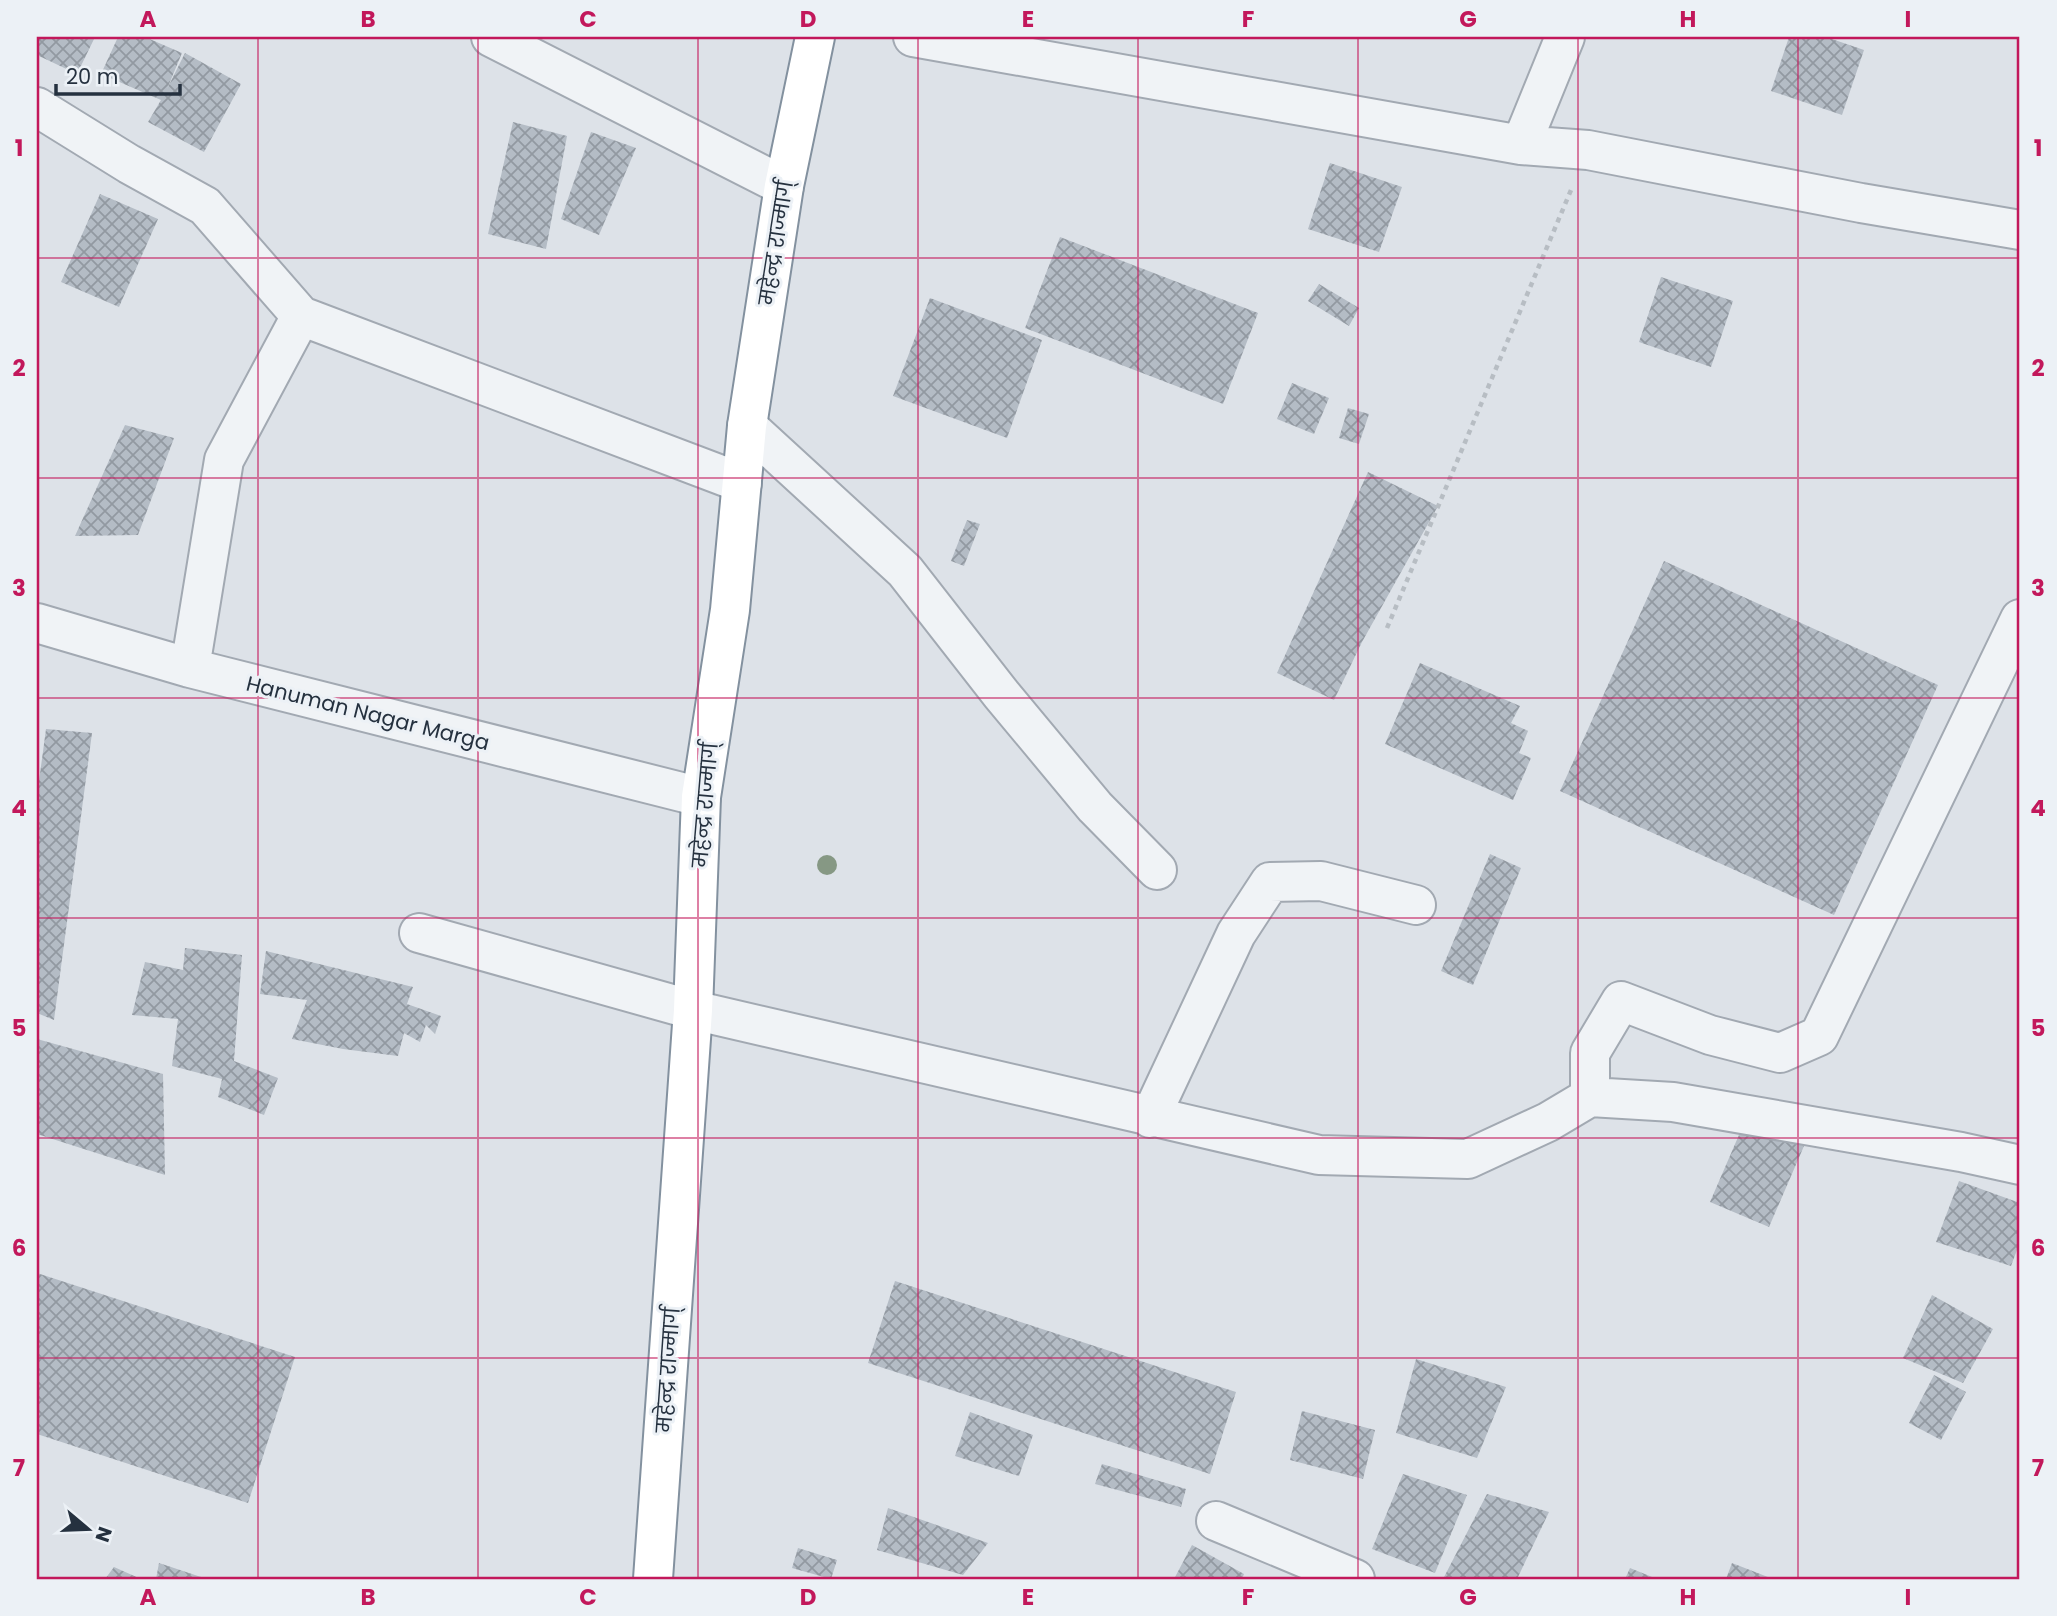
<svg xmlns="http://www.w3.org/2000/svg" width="2057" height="1616" viewBox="0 0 2057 1616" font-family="Poppins,'Noto Sans Devanagari',sans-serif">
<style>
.building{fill:url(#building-cross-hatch)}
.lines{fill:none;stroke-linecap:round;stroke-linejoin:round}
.minor-casing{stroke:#a2a9b2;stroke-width:42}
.highway-casing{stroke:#83919f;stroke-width:42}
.path{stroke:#b7bdc3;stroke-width:4.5;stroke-dasharray:5 5;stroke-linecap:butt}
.minor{stroke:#f0f3f6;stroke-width:38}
.highway{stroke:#fff;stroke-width:38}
.tree{fill:#869884}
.grid{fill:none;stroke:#c2185b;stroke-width:2;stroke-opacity:0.55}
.labels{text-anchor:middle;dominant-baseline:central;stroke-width:6;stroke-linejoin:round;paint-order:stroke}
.street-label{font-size:21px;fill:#25313f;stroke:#ecf1f6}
.neatline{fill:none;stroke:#c2185b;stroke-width:2.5}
.grid-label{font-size:23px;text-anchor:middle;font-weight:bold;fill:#c2185b}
</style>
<defs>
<pattern id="building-cross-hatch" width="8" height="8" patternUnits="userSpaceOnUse" patternTransform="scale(1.75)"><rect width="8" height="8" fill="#b4bcc5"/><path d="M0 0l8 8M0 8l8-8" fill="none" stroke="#9299a1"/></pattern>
</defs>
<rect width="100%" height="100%" fill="#dde2e8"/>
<path class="building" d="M37,37H95L77,74L37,55Z
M118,37H145L182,53L167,89L185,53L241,84L204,152L148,122L161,100L101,74Z
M1789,37H1826L1864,50L1842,115L1771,91Z
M513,122L567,136L546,249L488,234Z
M591,132L636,148L599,235L561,219Z
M1330,163L1402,187L1379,252L1308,229Z
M100,194L158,219L119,307L61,282Z
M1060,237L1258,313L1223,404L1025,328Z
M1661,277L1733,301L1711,367L1639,342Z
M1319,284L1359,308L1349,326L1308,301Z
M930,298L1042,340L1007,438L893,396Z
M1292,383L1329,398L1314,434L1277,419Z
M1348,408L1369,414L1359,444L1339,438Z
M125,425L174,438L138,535L75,536Z
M1368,472L1438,506L1362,642L1334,700L1277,673Z
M967,520L980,524L964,566L951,561Z
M1664,561L1938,685L1834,915L1560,791Z
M1420,663L1520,706L1511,723L1528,731L1519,753L1531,758L1513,800L1385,744Z
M46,729L92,733L54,1020L37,1013V796Z
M1490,854L1521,868L1473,985L1441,971Z
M185,948L242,955L234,1061L278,1078L264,1115L218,1097L222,1079L172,1066L178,1019L132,1015L145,962L183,970Z
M266,951L413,987L407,1004L441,1016L435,1034L426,1025L420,1042L404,1033L398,1056L343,1049L292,1039L307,1000L260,994Z
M37,1039L163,1074L165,1175L37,1134Z
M1745,1121L1804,1146L1769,1227L1710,1202Z
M1959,1181L2020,1203V1242L2011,1266L1936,1242Z
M37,1273L295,1357L248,1503L37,1434Z
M895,1281L1236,1392L1210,1474L868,1363Z
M1932,1295L1993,1329L1963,1383L1903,1358Z
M1416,1359L1506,1387L1477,1458L1396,1433Z
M1934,1375L1966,1392L1941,1440L1909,1423Z
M1302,1411L1375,1430L1363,1479L1290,1460Z
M970,1412L1033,1435L1019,1476L955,1456Z
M1102,1464L1186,1489L1181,1507L1095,1484Z
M1403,1474L1467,1495L1435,1573L1372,1549Z
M1487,1494L1549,1512L1517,1579H1443Z
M888,1508L988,1543L963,1575L877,1550Z
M1192,1545L1244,1574L1242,1579H1174Z
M798,1548L837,1560L831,1579L792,1568Z
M159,1563L207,1579H156Z
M1732,1563L1773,1579H1726Z
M114,1567L141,1579H105Z
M1630,1568L1657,1579H1625Z"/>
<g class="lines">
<g class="minor-casing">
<path id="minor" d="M491,37L784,186
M913,37L1521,145L1588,150L1861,203L2020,230
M37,107L129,164L205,206L301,316L224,460L190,668
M1521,145L1565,37
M301,316L742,483
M747,426L905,571L1001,694L1095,807L1157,870
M37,623L190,668L701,797
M419,933L693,1010L1319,1155L1468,1159L1548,1122L1590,1097L1673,1102L1961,1152L2020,1165
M1590,1097V1053L1621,1001L1710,1035L1780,1053L1819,1036L2020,619
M1150,1118L1236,934L1270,882L1321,881L1416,905
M1216,1521L1355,1579"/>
</g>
<g class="highway-casing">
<path id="highway" d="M653,1579L693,1010L701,797L730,610L747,426L784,186L815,37"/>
</g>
<path class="path" d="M1387,628L1571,190"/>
<use href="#minor" class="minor"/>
<use href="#highway" class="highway"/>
</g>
<circle class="tree" cx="827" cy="865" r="10"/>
<path class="grid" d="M258,37V1579M478,37V1579M698,37V1579M918,37V1579M1138,37V1579M1358,37V1579M1578,37V1579M1798,37V1579M37,258H2020M37,478H2020M37,698H2020M37,918H2020M37,1138H2020M37,1358H2020"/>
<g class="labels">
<g class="street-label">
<text transform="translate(776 243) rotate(-81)">महेन्द्र राज्मार्ग्</text>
<text transform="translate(368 713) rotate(14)">Hanuman Nagar Marga</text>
<text transform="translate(705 805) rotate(-85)">महेन्द्र राज्मार्ग्</text>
<text transform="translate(668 1370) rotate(-86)">महेन्द्र राज्मार्ग्</text>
</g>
</g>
<rect width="2057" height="1616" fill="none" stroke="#ecf1f6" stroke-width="77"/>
<g transform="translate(88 1529) rotate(109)" stroke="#ecf1f6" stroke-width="5" paint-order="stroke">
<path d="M0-5L12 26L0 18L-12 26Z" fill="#25313f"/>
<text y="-10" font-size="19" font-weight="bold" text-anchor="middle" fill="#25313f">N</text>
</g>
<path d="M56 84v10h124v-10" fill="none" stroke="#25313f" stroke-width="3.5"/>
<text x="66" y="84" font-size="21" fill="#25313f" stroke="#ecf1f6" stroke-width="5" paint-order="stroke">20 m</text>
<rect x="38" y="38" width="1980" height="1540" class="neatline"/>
<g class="grid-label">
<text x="148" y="27">A</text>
<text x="368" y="27">B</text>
<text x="588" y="27">C</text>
<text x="808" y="27">D</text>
<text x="1028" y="27">E</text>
<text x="1248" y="27">F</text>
<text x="1468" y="27">G</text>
<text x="1688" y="27">H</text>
<text x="1908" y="27">I</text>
<text x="19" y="156">1</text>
<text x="2038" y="156">1</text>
<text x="19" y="376">2</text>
<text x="2038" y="376">2</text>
<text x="19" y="596">3</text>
<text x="2038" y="596">3</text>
<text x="19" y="816">4</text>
<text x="2038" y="816">4</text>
<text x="19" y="1036">5</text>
<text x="2038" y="1036">5</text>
<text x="19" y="1256">6</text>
<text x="2038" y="1256">6</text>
<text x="19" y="1476">7</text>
<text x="2038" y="1476">7</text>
<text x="148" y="1605">A</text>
<text x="368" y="1605">B</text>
<text x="588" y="1605">C</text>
<text x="808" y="1605">D</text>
<text x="1028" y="1605">E</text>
<text x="1248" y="1605">F</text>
<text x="1468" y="1605">G</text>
<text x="1688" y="1605">H</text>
<text x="1908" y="1605">I</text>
</g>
</svg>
